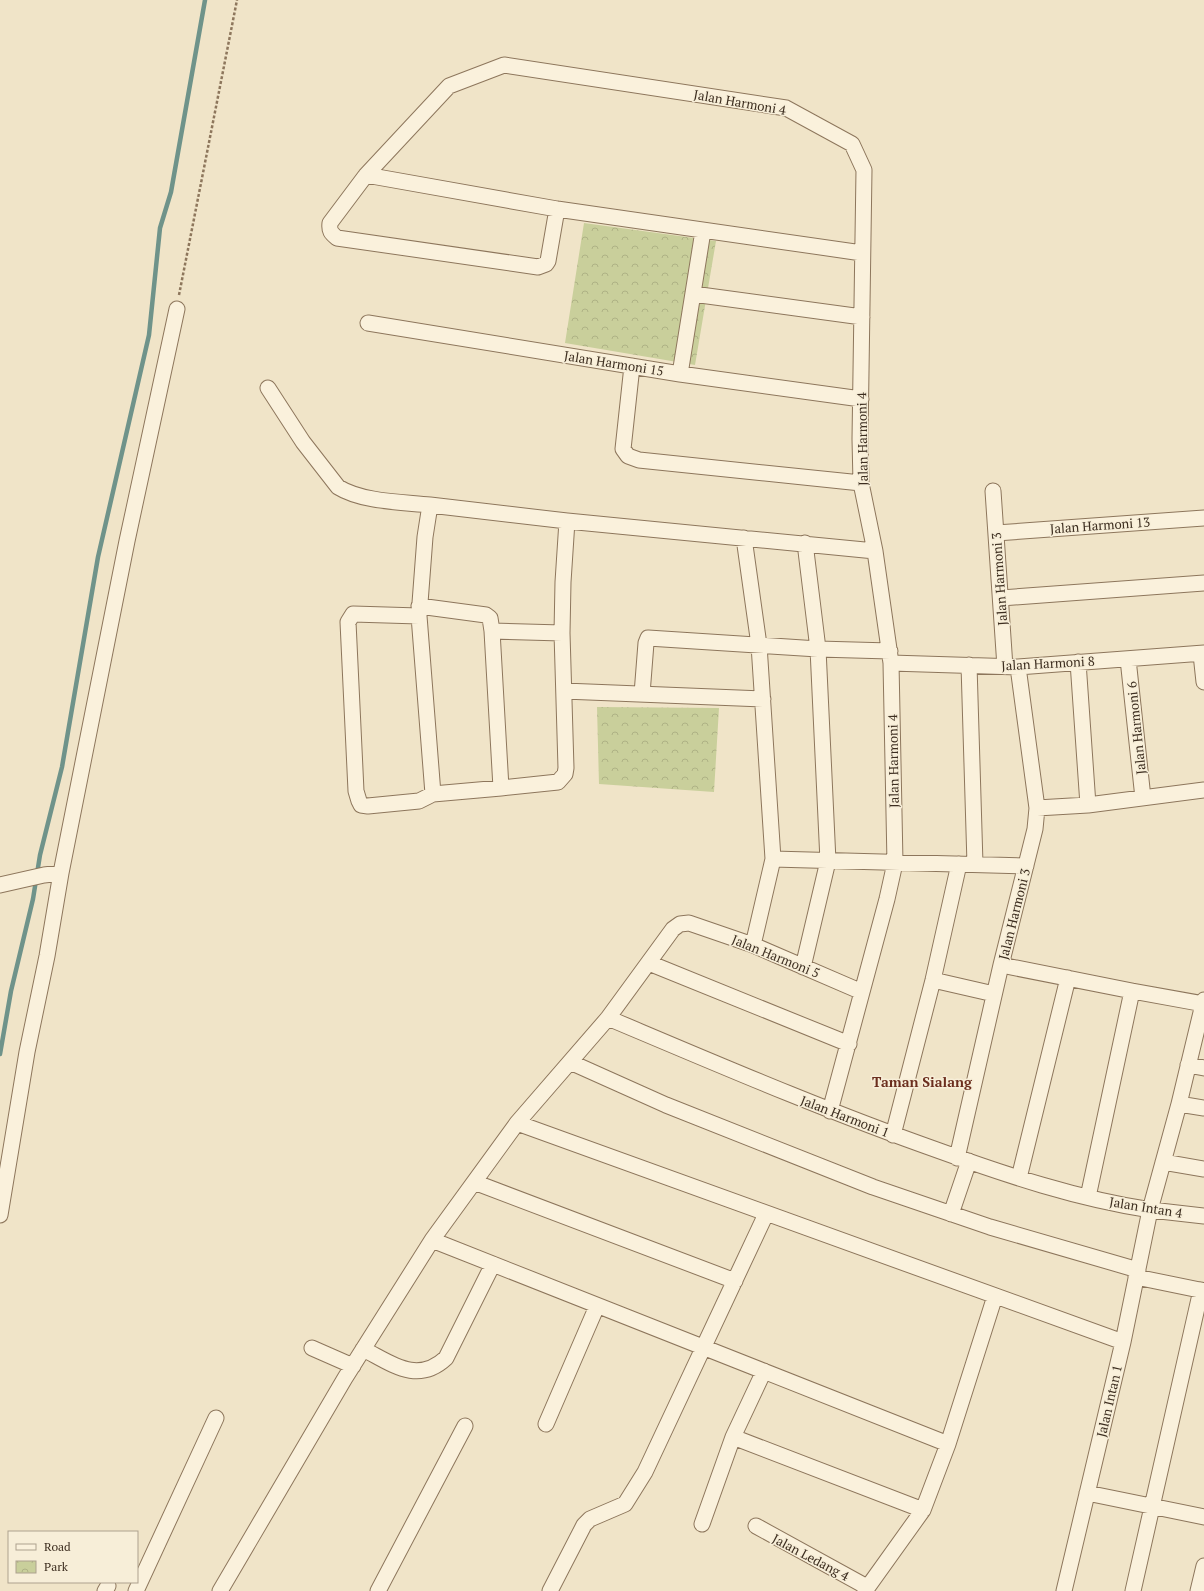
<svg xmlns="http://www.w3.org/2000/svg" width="1204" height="1591" viewBox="0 0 1204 1591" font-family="'PT Serif',serif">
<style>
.park{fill:url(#park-crowns)}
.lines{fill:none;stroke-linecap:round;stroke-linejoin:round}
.stream{stroke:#6f938a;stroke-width:4.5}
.minor-casing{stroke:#8d765c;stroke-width:17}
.path{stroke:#8d765c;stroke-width:2.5;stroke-dasharray:3 2;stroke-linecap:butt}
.minor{stroke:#faf1dc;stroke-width:15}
.labels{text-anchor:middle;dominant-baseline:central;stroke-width:3;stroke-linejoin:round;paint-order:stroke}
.street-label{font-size:13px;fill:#3d2e20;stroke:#f7eed8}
.neighbourhood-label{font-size:14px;font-weight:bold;fill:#6b2e1e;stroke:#f7eed8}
</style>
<defs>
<pattern id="park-crowns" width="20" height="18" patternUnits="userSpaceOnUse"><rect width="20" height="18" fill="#c9cf9b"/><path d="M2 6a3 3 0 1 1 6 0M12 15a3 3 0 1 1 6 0" fill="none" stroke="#aeb285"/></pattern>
</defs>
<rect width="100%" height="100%" fill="#f0e4c8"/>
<path class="park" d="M584,223L716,241L695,365L565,343Z
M597,707L719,708L714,792L599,784Z"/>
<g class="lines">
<path class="stream" d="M0,1054L11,991L33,899L40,855L62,767L98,557L149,335L160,228L171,192L205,0"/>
<g class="minor-casing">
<path id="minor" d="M366,175L557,209L862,253
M557,209L548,261L546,264L538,267L337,238C331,233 329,231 330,223L366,175L449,86L504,65L786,108L852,144L864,170L860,439L861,483L875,551L891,663L895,863L887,899L830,1111
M693,294L862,317
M368,323L680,374L861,399
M632,366L623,449L628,456L639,460L861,483
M680,374L703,231
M268,388L303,442L338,487C362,502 402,502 430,505
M993,491L1005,667
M996,533L1204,518
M744,538L759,645L773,859L753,945
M1001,598L1204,583
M419,606L486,615L490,618L492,631L501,788
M419,616L353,614L348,622L356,791L359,801L361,805L368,806L419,801L433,794L501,788L558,782L565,774L566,768L562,633L563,582L567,521
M492,631L562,633
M1201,654L1204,682
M1128,659L1143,798
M1078,662L1088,805
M891,663L1018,667L1204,653
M969,665L975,864
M564,691L763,699
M642,694L646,643L648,638L818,649L890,651
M433,794L419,616L425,537L430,505L567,521L875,551
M1037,808L1088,805L1204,790
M773,859L1026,866
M0,885L44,875L61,873
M649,963L849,1044
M1001,965L1132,991L1204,1004
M803,967L828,861L818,649L805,543
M933,980L994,994
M1204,1000L1179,1104L1204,1108
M608,1018C717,1064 826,1111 937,1150C1006,1175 1078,1199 1151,1210C1168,1212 1186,1214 1204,1216
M570,1062L666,1105L873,1187L990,1227L1138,1270
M1188,1065L1204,1068
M517,1123L1123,1342
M893,1135L933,980L959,864
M957,1158L1001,965L1035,829L1037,808L1018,667
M1163,1162L1204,1169
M1019,1178L1068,978
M474,1182L735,1281
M1088,1197L1132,991
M951,1214L969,1161
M0,1215L27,1052L47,956L61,873L127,541L177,309
M432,1240L948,1444
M1136,1277L1204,1291
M312,1348L353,1366
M363,1349C391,1363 417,1385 446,1358L493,1264
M546,1424L597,1306
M733,1437L923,1510
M1087,1493L1204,1517
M702,1524L733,1437L764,1371
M756,1526L867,1587
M105,1591L108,1586
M136,1591L216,1418
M220,1591L345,1378L432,1240L517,1123L608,1018L673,929L680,924L689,923L753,945L862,992
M378,1591L465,1426
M550,1591L584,1525L590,1519L625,1504L645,1472L766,1214
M865,1591L923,1510L948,1444L995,1296
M1064,1591L1123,1342L1150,1210L1179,1104
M1133,1591L1201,1290
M1198,1591L1204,1566"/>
</g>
<path class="path" d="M179,295L237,0"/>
<use href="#minor" class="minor"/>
</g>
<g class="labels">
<g class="street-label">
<text transform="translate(740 102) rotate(10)">Jalan Harmoni 4</text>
<text transform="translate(614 363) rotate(9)">Jalan Harmoni 15</text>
<text transform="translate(862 439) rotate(-91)">Jalan Harmoni 4</text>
<text transform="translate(1100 525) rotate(-4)">Jalan Harmoni 13</text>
<text transform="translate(999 579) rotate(-94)">Jalan Harmoni 3</text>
<text transform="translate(1048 663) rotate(-3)">Jalan Harmoni 8</text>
<text transform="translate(1136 728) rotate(-96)">Jalan Harmoni 6</text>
<text transform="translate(893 761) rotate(-91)">Jalan Harmoni 4</text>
<text transform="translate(1014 914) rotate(-76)">Jalan Harmoni 3</text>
<text transform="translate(776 956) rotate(22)">Jalan Harmoni 5</text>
<text transform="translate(845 1116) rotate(21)">Jalan Harmoni 1</text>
<text transform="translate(1146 1207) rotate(9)">Jalan Intan 4</text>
<text transform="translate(1109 1401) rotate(-77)">Jalan Intan 1</text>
<text transform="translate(811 1557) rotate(28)">Jalan Ledang 4</text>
</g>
<g class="neighbourhood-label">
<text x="922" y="1081">Taman Sialang</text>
</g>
</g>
<rect x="8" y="1531" width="130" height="52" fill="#f7eed8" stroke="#ada18e"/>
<rect x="16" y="1544" width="20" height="6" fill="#faf1dc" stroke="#ada18e"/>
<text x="44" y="1551" font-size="12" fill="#3d2e20">Road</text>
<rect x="16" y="1561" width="20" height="12" fill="url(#park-crowns)" stroke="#ada18e"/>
<text x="44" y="1571" font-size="12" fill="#3d2e20">Park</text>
</svg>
